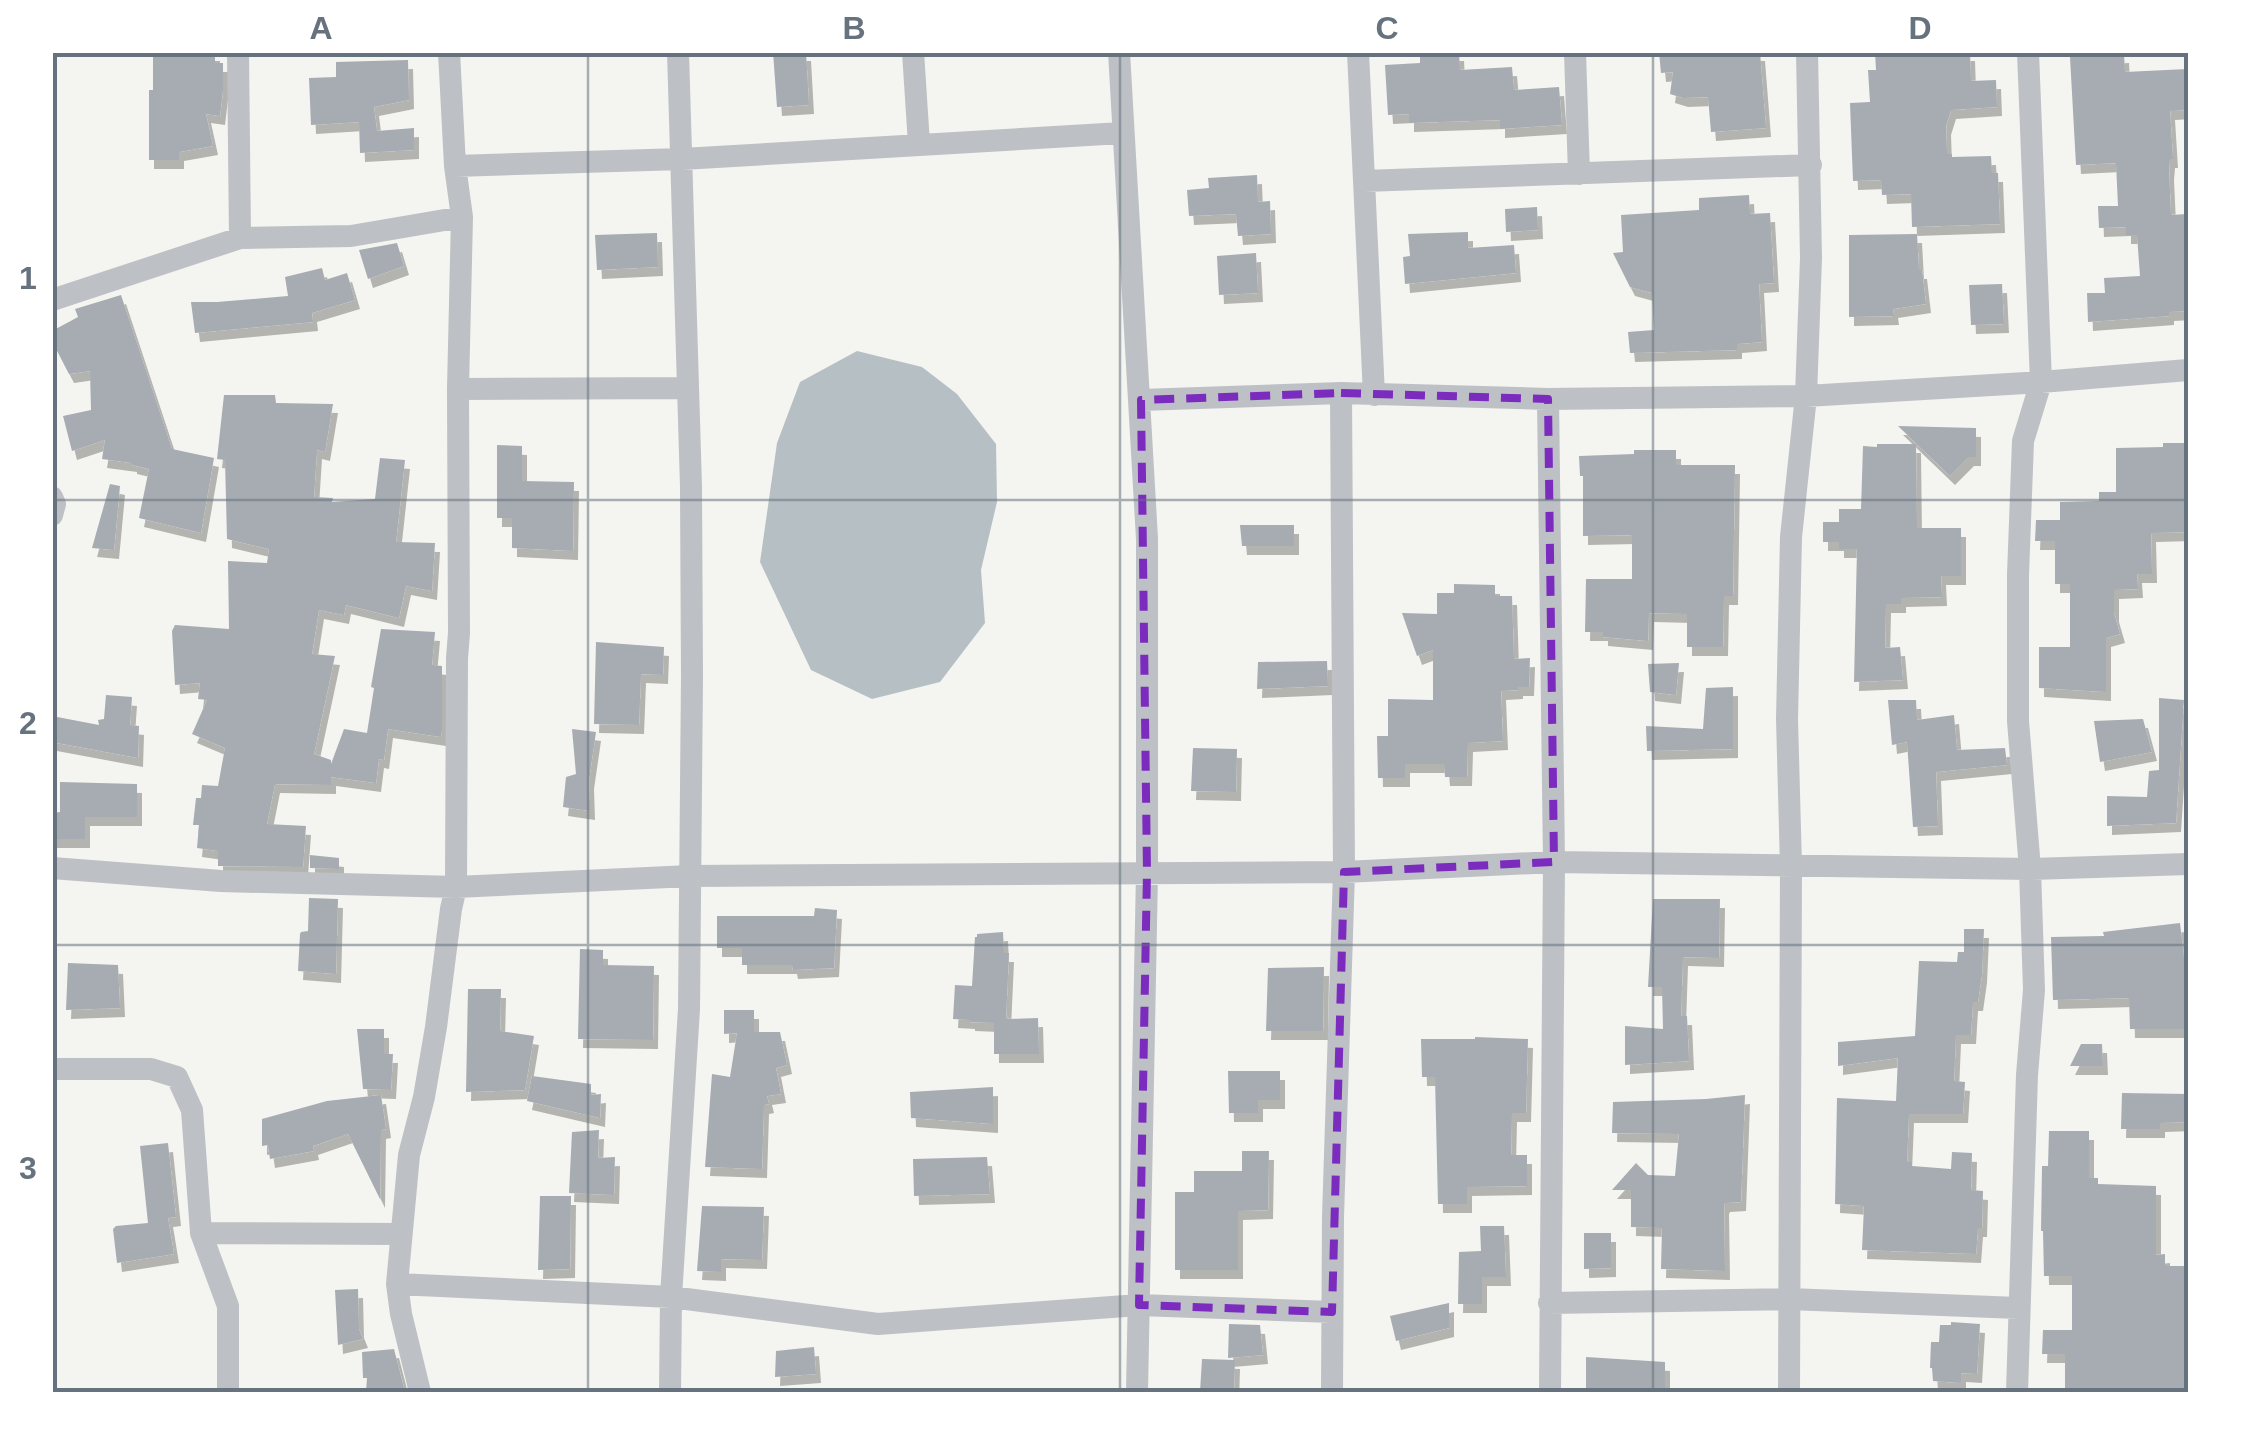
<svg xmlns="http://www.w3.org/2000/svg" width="2241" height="1445" viewBox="0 0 2241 1445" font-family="Arial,sans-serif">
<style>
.water{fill:#b6c0c4}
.building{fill:#a6acb2;filter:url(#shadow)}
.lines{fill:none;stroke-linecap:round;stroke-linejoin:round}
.minor{stroke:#bdc0c4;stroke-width:22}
.marked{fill:none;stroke:#7b2cbf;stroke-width:8;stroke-dasharray:20 12;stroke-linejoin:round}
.grid{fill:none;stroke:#66727e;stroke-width:2.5;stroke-opacity:0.55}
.neatline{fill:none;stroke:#66727e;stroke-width:4}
.grid-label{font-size:32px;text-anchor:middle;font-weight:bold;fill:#66727e}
</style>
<defs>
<filter id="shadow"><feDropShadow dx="5" dy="9" stdDeviation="0" flood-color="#0004"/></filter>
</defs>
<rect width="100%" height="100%" fill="#f4f4f0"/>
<path class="water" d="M857,351L922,367L957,394L996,444L997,502L981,570L985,623L940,682L872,699L811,670L760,562L777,443L800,382Z"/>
<path class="building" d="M153,52H215V63H223V90L220,116L206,114L213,146L179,152V160H149V90H153Z
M773,52H806L809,105L777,107Z
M1420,52H1459L1460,70L1512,67L1514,90L1559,87L1562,125L1500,129V120L1409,123V114L1388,115L1385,65L1420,63Z
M1659,52H1760L1766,128L1711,132L1708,97L1683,98L1670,94L1673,72L1661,73Z
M1875,52H1970L1971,81L1996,80L1997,107L1951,110L1946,126L1947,154H1952V157L1991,156L1992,173H1998L2000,224L1912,227L1911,194L1882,195L1881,180L1853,181L1850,103L1870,102L1868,70H1876Z
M2124,54L2125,72L2187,69L2188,110L2170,111L2173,159H2170L2169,171L2171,215L2187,214L2188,311L2169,312V316L2088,322L2087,293H2105L2104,278L2140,276L2137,235H2126V227L2099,228L2098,206H2118L2116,163L2076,165L2070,57Z
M408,60L409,100L374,107L377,131L414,128V150L360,153L359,122L311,125L309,78L336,77V62Z
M1257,175L1258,202L1270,201L1271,234L1238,236L1236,214L1189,216L1187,190L1209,188L1208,178Z
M1749,195L1750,214L1770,213L1774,283L1759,284L1762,342L1737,344V350L1630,353L1628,332L1654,330L1652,293L1630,287L1613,253L1623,252L1621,215L1699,210V198Z
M1537,207L1538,230L1506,232L1505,209Z
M1468,232V248L1514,245L1516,273L1405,284L1403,257L1410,256L1408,234Z
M657,233L658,267L597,270L595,235Z
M1917,234L1919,270H1922L1926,304L1893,309L1894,316L1849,317V235Z
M397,243L404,266L368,279L359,250Z
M1256,253L1258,293L1219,295L1217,256Z
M322,268L325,280L347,273L355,300L312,313L313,322L195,333L191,302H217L288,296L285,277Z
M2002,284L2004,324L1971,325L1969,285Z
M121,295L172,449L214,458L201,533L139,518L149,469L132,465V463L102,459L105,440L72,451L63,416L91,410L90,371L69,374L52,341V331L78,317L75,309Z
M224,395H275L276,403L333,404L325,452L317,450L314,497L333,498L332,502L375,499L380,458L405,460L396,542L435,543L432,591L406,586L399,618L346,605L344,615L319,610L312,654L335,656L314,754L331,760V764L344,729L367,733L374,688L371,687L381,629L435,632L432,665L442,666V730L441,737L388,729L384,760L379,759L376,783L331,777V785L275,784L267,824L306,826L303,867L218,866V851L197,848L199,825H193L196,798H201L202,785L218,786L225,748L192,734L207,700L198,699L200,683L175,685L172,631L175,625L229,629L228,561L267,563L269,549L227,539L225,460L217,459Z
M1898,426L1976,428V457H1969L1950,476Z
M2163,443H2188V532L2151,533L2152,574H2137L2138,589L2114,590V613L2120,634L2106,638V692L2039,688V647H2070V584H2055V541H2035L2036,520H2060V502L2099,501V492H2116V448L2163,447Z
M1877,444H1916L1917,528H1961V576H1941L1942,597L1901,598V604H1886L1885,648L1900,647L1903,680L1854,682L1857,549H1839V542H1823V522H1839V509H1861L1863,446L1877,447Z
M497,445L522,446V481L574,482L573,551L512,548V518H497Z
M1634,450H1676V465H1735L1733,596H1724L1723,647H1687V614L1649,613L1648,641L1603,637V632H1585L1586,579H1632V535L1583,536V476H1580L1579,456L1634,454Z
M110,484L120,486L114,550L92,548Z
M1240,525H1294V546H1242Z
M1454,584L1495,585V596H1512L1514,659L1530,658L1529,687H1518V690L1501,691L1503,741L1468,743L1467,777H1445L1444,764H1405V778H1378L1377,736H1388V699L1433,700V650L1417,656L1402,613L1437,614V593H1454Z
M596,642L664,647L663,675L641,674L639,725L594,724Z
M1327,661L1328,686L1257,689L1258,662Z
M1679,663L1676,695L1650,692L1648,664Z
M1733,687V749L1647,751L1646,726L1703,729L1706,688Z
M106,695L132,697L130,725L139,726L138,758L52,742V716L99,725L98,720L104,719Z
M2159,698L2184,700L2176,823L2107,826V796L2147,797L2149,771L2159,770Z
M1888,700H1916L1917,720L1954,715L1957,750L2005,748L2007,765L1936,772L1938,826L1913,827L1907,742L1892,745Z
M2143,719L2152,752L2100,762L2094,721Z
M572,729L596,732L589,780L590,811L563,807L566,777L576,774Z
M1193,748L1237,749L1236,792L1191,791Z
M60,782L137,784V817H85V839H52V813L60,812Z
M310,855L339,858V869L310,868Z
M309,898L338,899L336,974L298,971L300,934L301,932L308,931Z
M1653,899H1720L1719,958L1683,957L1681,1016H1687L1689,1061L1625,1065V1026L1663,1029L1662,987H1648Z
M815,908L837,910L834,968L793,970L792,965H742V948H717V916H814Z
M2180,923L2188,993V1029H2130L2129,998L2053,1000L2051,937L2104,936L2103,932Z
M1964,929H1984L1982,974L1978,1002H1973L1971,1035H1956L1954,1081L1965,1082L1963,1114H1909L1907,1162H1912V1166L1951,1169L1952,1152L1972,1153L1971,1190L1983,1191L1982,1228H1978L1976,1254L1862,1250L1864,1206L1835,1204L1837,1098L1896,1101L1898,1058L1838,1066V1042L1915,1036L1919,961L1957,962L1958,952H1964Z
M1003,932L1004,953H1009L1006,1019L1038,1018L1039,1054H994V1023L970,1022V1020L953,1019L955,985L972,986L975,937H977V934Z
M580,949L603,950V965L654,966L653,1040L578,1039Z
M68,963L118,965L120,1008L66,1010Z
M1324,967L1323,1031H1266L1268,968Z
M468,989H501L500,1031L534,1036L525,1090L466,1092Z
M724,1010H754V1032H780L787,1065L776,1068L781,1094L767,1096L769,1104L764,1105L762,1169L705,1167L712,1074L730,1077L737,1033L724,1034Z
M357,1029H384V1054H393L391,1090L363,1089Z
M1475,1037L1528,1039L1526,1113H1512L1511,1155H1527V1186L1467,1187V1204H1438L1435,1077H1422L1421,1039H1475Z
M2081,1044H2102L2103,1066H2070Z
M1228,1071H1280V1100H1258V1113H1229Z
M532,1076L591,1084V1095L601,1094L600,1118L527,1101Z
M993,1087V1124L911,1118L910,1092Z
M2122,1093L2188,1094V1122L2160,1123V1129H2121Z
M381,1095L386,1129L381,1130L380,1199L348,1134L313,1146L314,1151L270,1159L268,1145L262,1146V1119L327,1101Z
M1745,1095L1741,1202L1725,1203L1724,1205L1725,1271L1661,1269L1662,1228L1631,1227V1190H1612L1636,1163L1648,1175L1675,1176L1679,1134L1612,1133L1613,1102L1706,1099Z
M599,1130L598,1158L615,1157L614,1195L569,1193L572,1132Z
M2049,1131H2089V1178H2098V1184L2156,1186V1255L2165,1254V1266H2188V1390L2065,1392V1354H2042L2043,1330H2072V1276H2044L2043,1231H2041L2042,1166H2048Z
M168,1143L176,1217L168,1218L174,1254L117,1263L113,1229L116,1226L148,1223L140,1146Z
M1242,1151H1269L1268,1210L1238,1211V1270H1175V1192H1194V1171H1242Z
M987,1157L990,1194L914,1196L913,1159Z
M540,1196H571L570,1269L538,1270Z
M702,1206L764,1207L762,1260L721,1259V1272L697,1271Z
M1480,1226H1504L1506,1277H1482V1304H1458L1459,1252L1481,1251Z
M1584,1233H1611V1268L1584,1269Z
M358,1289L359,1329L363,1339L338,1345L335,1290Z
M1449,1303V1328L1396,1341L1390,1316Z
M1951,1322L1980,1324L1977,1374L1961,1373V1383L1933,1381L1932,1368H1930L1931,1342H1939L1940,1325H1951Z
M1229,1324L1260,1325L1263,1355L1228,1358Z
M814,1347L816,1374L775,1377L776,1351Z
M394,1349L405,1392H366L367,1378H363L362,1352Z
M1586,1357L1665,1362V1392L1586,1389Z
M1202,1359L1235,1360L1234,1392H1200Z"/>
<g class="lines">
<path class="minor" d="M238,52L240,238
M913,52L919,144
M1119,52L1147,539V872L1137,1392
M1358,52L1374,395
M1575,52L1579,174
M455,166L682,159L1122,133
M1364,181L1811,165
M52,300L240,238L351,236L462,217
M458,389L688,388
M1548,399L1554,862L1550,1392
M1141,400L1341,393L1548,399L1806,396L2041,382L2188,370
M52,497L55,504L52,515
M52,868L221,881L456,887L690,876L1344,872L1554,862L2030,869L2188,864
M52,1069H151L177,1077L192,1110L201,1233L228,1306V1392
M201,1233L400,1234
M397,1284L671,1297L878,1324L1139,1305L1332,1312
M1549,1303L1789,1299L2018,1308
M420,1392L401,1314L397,1284L409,1155L424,1097L436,1027L451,909L456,887L457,658L459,633L458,389L462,217L455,166L449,52
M670,1392L671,1297L689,1009L692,676L691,487L678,52
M1332,1392L1333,1217L1344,872L1341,393
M1789,1392L1791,867L1787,719L1791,537L1806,396L1811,258L1807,52
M2017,1392L2027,1075L2034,990L2030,869L2018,721V575L2023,441L2041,382L2028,52"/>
</g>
<path class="marked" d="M1341,393L1548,399L1554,862L1344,872L1332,1312L1139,1305L1147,872L1141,400Z"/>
<path class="grid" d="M588,52V1392M1120,52V1392M1653,52V1392M52,500H2188M52,945H2188"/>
<rect width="2241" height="1445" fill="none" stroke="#ffffff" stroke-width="110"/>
<rect x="55" y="55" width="2131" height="1335" class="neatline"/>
<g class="grid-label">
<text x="321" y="39">A</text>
<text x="854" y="39">B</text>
<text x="1387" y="39">C</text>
<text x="1920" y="39">D</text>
<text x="28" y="289">1</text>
<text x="28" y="734">2</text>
<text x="28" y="1179">3</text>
</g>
</svg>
